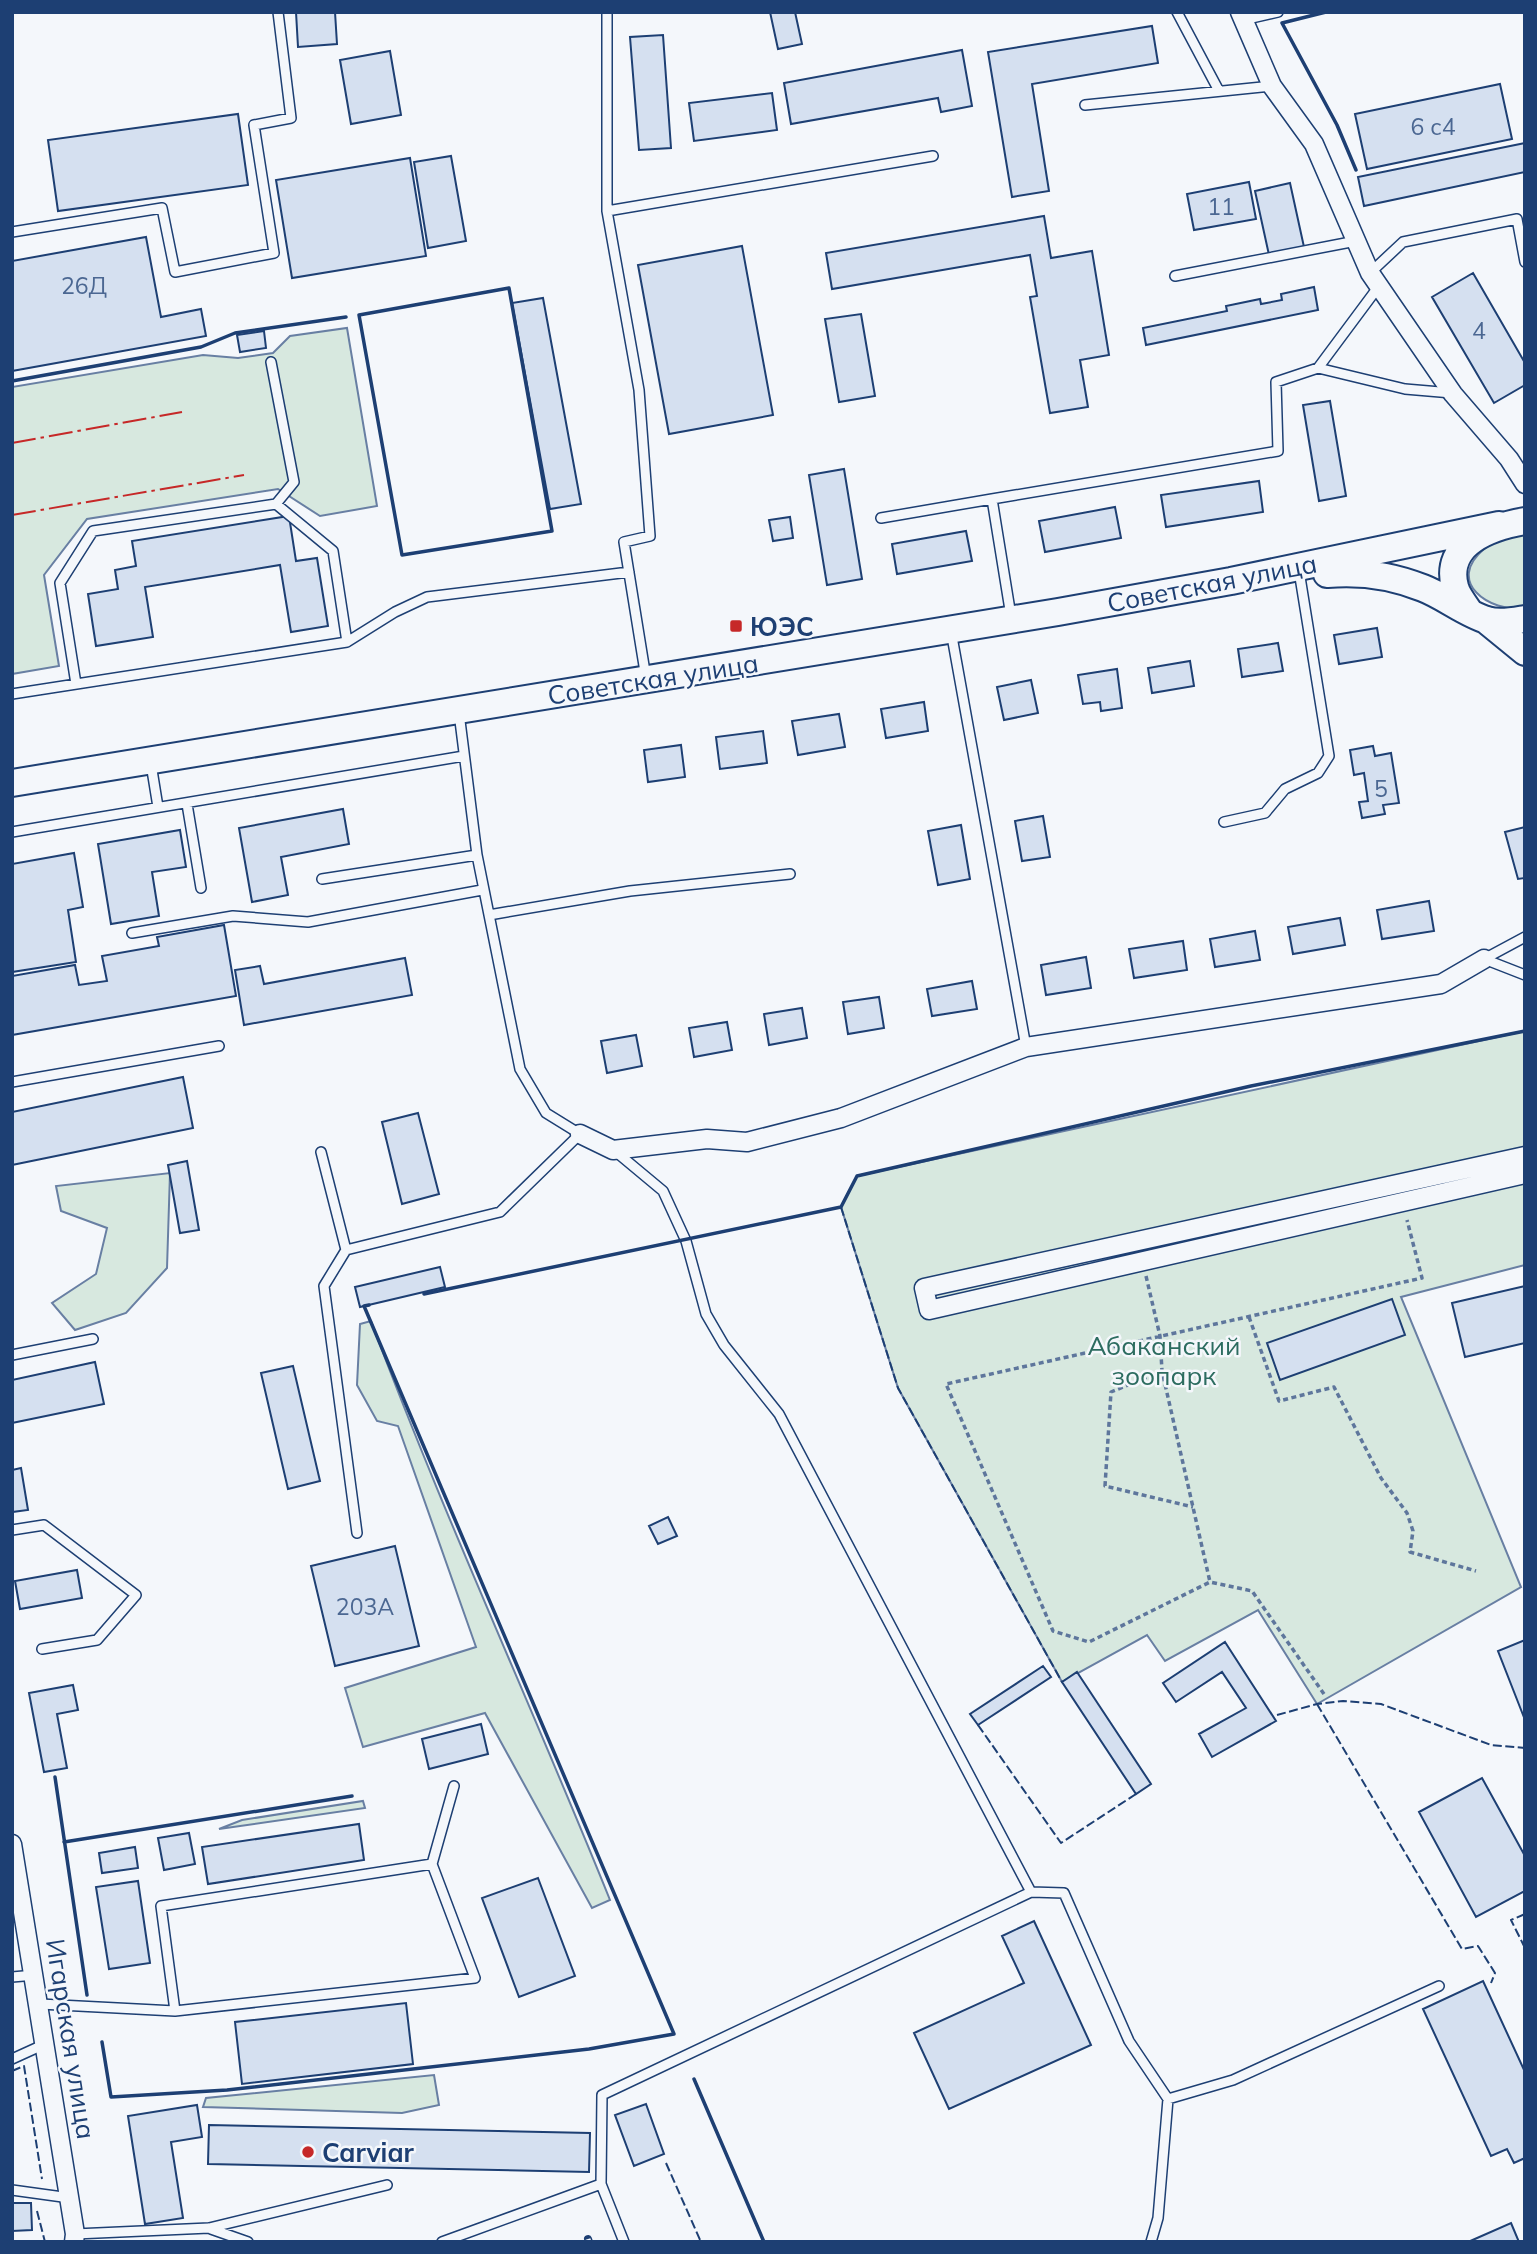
<svg xmlns="http://www.w3.org/2000/svg" width="1537" height="2254" viewBox="0 0 1537 2254" font-family="Mulish,sans-serif">
<style>
.green{fill:#d7e8df;stroke:#687fa3;stroke-width:2}
.building{fill:#d5e0f0;stroke:#1d3f73;stroke-width:2}
.lines{fill:none;stroke-linecap:round;stroke-linejoin:round}
.lane-casing{stroke:#1d3f73;stroke-width:12}
.street-casing{stroke:#1d3f73;stroke-width:21}
.primary-casing{stroke:#1d3f73;stroke-width:30}
.path{stroke:#5e769c;stroke-width:3.5;stroke-dasharray:5 3.5;stroke-linecap:butt}
.lane{stroke:#f4f7fb;stroke-width:9}
.street{stroke:#f4f7fb;stroke-width:18}
.primary{stroke:#f4f7fb;stroke-width:26}
.rail-casing{stroke:#1d3f73;stroke-width:8}
.rail{stroke:#f4f7fb;stroke-width:5;stroke-dasharray:16;stroke-linecap:butt}
.fence{stroke:#1d3f73;stroke-width:2;stroke-dasharray:9 3.5;stroke-linecap:butt}
.wall{stroke:#1d3f73;stroke-width:3.5}
.power{stroke:#c62828;stroke-width:2;stroke-dasharray:24 5 3.5 5;stroke-linecap:butt}
.poi-dot{fill:#c62828;stroke:#f4f7fb;stroke-width:2.5}
.labels{text-anchor:middle;dominant-baseline:central;stroke-width:5;stroke-linejoin:round;paint-order:stroke}
.number-label{font-size:23px;fill:#4b6792}
.street-label{font-size:26px;fill:#1d3f73;stroke:#f4f7fb}
.poi-label{font-size:26px;font-weight:bold;fill:#1d3f73;stroke:#f4f7fb;text-anchor:start}
.park-label{font-size:26px;fill:#2c6c60;stroke:#f4f7fb}
</style>
<rect width="100%" height="100%" fill="#f4f7fb"/>
<path class="green" d="M347,328L377,506L320,516L278,489L87,519L44,575L59,666L12,674V387L203,355L238,358L273,353L290,336Z
M1525,534V609C1489,612 1445,582 1484,549C1495,540 1511,537 1525,534Z
M1525,1031V1265L1401,1297L1521,1587L1317,1704L1258,1610L1165,1661L1147,1635L1062,1682L898,1388L841,1207L857,1176Z
M170,1173L167,1268L126,1313L75,1330L52,1303L96,1274L107,1228L61,1211L56,1186Z
M371,1321C444,1517 532,1706 610,1900L592,1908L485,1713L363,1747L345,1688L476,1647L398,1426L377,1421L357,1385L360,1324Z
M363,1801L365,1808L219,1829L242,1820Z
M434,2075L439,2105L402,2113L203,2107L206,2098Z"/>
<path class="building" d="M296,12H335L337,44L298,47Z
M770,12H795L802,44L778,49Z
M1152,26L1158,63L1032,84L1049,191L1012,197L988,52Z
M663,35L671,148L639,150L630,37Z
M962,50L972,106L941,112L938,98L791,124L784,83Z
M390,51L401,115L351,124L340,60Z
M1500,84L1512,139L1367,169L1355,114Z
M772,93L777,130L694,141L689,103Z
M238,114L248,185L58,211L48,140Z
M1525,143V172L1364,206L1358,177Z
M451,156L466,241L428,248L414,162Z
M410,158L426,256L292,278L276,180Z
M1249,182L1256,219L1194,230L1187,194Z
M1290,183L1304,247L1269,255L1255,191Z
M1044,216L1051,258L1092,251L1109,355L1080,360L1088,407L1050,413L1030,297L1037,296L1030,255L832,289L826,253Z
M146,237L161,317L201,309L206,336L12,371V261Z
M742,246L773,415L669,434L638,265Z
M1473,273L1525,363V385L1494,403L1432,297Z
M1314,287L1318,310L1146,345L1143,328L1227,311L1226,306L1260,299L1261,304L1282,300L1281,294Z
M543,298L581,504L550,509L512,303Z
M861,314L875,396L839,402L825,319Z
M264,331L266,348L240,352L237,335Z
M1330,401L1346,496L1319,501L1303,405Z
M844,469L862,579L827,585L809,475Z
M1259,481L1263,512L1166,527L1161,495Z
M1115,507L1121,538L1045,552L1039,521Z
M289,516L296,561L317,558L328,626L291,632L280,565L145,587L153,637L96,646L88,594L118,589L115,570L136,566L132,541Z
M790,517L793,538L773,541L769,520Z
M966,531L972,561L897,574L892,544Z
M1377,628L1382,657L1339,664L1334,635Z
M1278,643L1283,671L1242,677L1238,649Z
M1190,661L1194,686L1152,693L1148,668Z
M1117,669L1122,708L1101,711L1100,702L1083,704L1078,675Z
M1031,680L1038,713L1004,720L997,687Z
M924,702L928,731L886,738L881,709Z
M839,714L845,747L798,755L792,721Z
M763,731L767,763L720,769L716,737Z
M681,745L685,777L648,782L644,750Z
M1373,746L1375,756L1391,753L1399,803L1383,805L1385,814L1362,818L1359,802L1368,801L1364,773L1354,775L1350,750Z
M343,809L349,844L281,857L288,895L252,902L239,828Z
M1043,816L1050,857L1022,861L1015,821Z
M961,825L970,879L938,885L928,831Z
M1525,827V878L1518,879L1505,832Z
M180,830L186,867L152,872L159,916L111,924L98,844Z
M74,853L83,907L68,910L76,962L12,972V864Z
M1429,901L1434,931L1382,939L1377,910Z
M1340,918L1345,945L1293,954L1288,927Z
M224,925L236,996L12,1035V976L75,965L79,985L107,981L102,956L159,946L157,937Z
M1255,931L1260,960L1215,967L1210,939Z
M1183,941L1187,970L1134,978L1129,949Z
M1086,957L1091,988L1046,995L1041,965Z
M405,958L412,995L244,1025L235,970L260,966L264,984Z
M972,981L977,1009L932,1016L927,989Z
M879,997L884,1028L848,1034L843,1002Z
M802,1008L807,1038L769,1045L764,1014Z
M727,1022L732,1050L694,1057L689,1028Z
M636,1035L642,1066L607,1073L601,1041Z
M183,1077L193,1128L12,1165V1112Z
M418,1113L439,1194L402,1204L382,1122Z
M187,1161L199,1230L180,1233L168,1165Z
M440,1267L445,1287L360,1307L355,1287Z
M1525,1286V1343L1465,1357L1452,1303Z
M1392,1299L1405,1335L1280,1380L1267,1343Z
M95,1362L104,1404L12,1423V1380Z
M293,1366L320,1481L288,1489L261,1373Z
M21,1468L28,1510L12,1512V1470Z
M668,1517L677,1536L658,1544L649,1526Z
M395,1546L419,1646L335,1666L311,1566Z
M77,1570L82,1598L20,1609L15,1581Z
M1525,1640V1720L1498,1651Z
M1225,1642L1276,1721L1212,1757L1199,1734L1246,1708L1222,1672L1176,1702L1163,1683Z
M1043,1666L1051,1677L978,1725L970,1714Z
M1077,1672L1151,1784L1136,1794L1062,1682Z
M73,1685L78,1710L57,1714L67,1768L44,1772L29,1693Z
M481,1724L488,1754L429,1769L422,1739Z
M1482,1778L1525,1856V1891L1476,1917L1419,1812Z
M359,1824L364,1860L208,1884L202,1847Z
M189,1833L195,1864L164,1870L158,1838Z
M135,1847L138,1868L102,1873L99,1853Z
M538,1878L575,1976L519,1997L482,1898Z
M138,1881L150,1963L109,1969L96,1887Z
M1034,1921L1091,2045L949,2109L914,2033L1024,1983L1002,1936Z
M1483,1981L1525,2072V2158L1514,2163L1507,2149L1491,2156L1423,2009Z
M406,2003L413,2064L242,2084L235,2022Z
M646,2104L664,2154L634,2166L615,2115Z
M197,2105L202,2137L171,2142L183,2218L145,2224L128,2116Z
M209,2125L590,2133L589,2172L208,2164Z
M12,2203H31L32,2230L12,2231Z
M1511,2223L1519,2242H1468Z"/>
<g class="lines">
<g class="lane-casing">
<path id="lane" d="M607,12V211
M1177,12L1219,91
M1243,20L1278,12
M1085,105L1272,86
M12,232L162,208L175,272L274,253L254,125L291,118L278,12
M1370,273L1403,242L1517,219L1525,262
M1175,276L1356,241
M271,362L294,482L276,504
M1318,368L1379,286
M881,518L992,499
M1011,616L992,499L1278,451L1276,382L1318,368L1405,389L1452,393
M951,631L1026,1047
M646,678L624,542L650,536L639,390L607,211L933,156
M76,684L60,583L93,531L276,504L333,551L347,642
M12,694L347,642L395,612L427,597L629,572
M151,764L158,807
M187,804L201,888
M1224,822L1265,813L1285,789L1318,773L1329,756L1300,577
M12,832L464,756
M322,879L477,855L459,713
M489,915L630,891L790,874
M132,933L233,916L308,922L482,890
M1484,959L1525,937
M1484,959L1525,975
M12,1082L219,1046
M615,1151L663,1191L686,1241L706,1314L724,1345L779,1414L1031,1892L1064,1893L1129,2041L1168,2099L1233,2080L1439,1986
M321,1152L346,1250L500,1212L580,1134L546,1113L520,1069L477,855
M346,1250L324,1286L357,1533
M12,1355L93,1339
M12,1530L44,1525L136,1595L97,1640L42,1649
M432,1864L454,1786
M12,1977L35,1975
M40,2004L175,2011L475,1978L432,1864L161,1906L175,2011
M12,2059L45,2044
M601,2184L624,2242
M12,2190L70,2198
M211,2229L248,2242
M75,2234L209,2228L387,2185
M442,2242L601,2184L602,2095L1031,1892
M1151,2242L1158,2218L1168,2099"/>
</g>
<g class="street-casing">
<path id="street" d="M1240,12L1272,86L1314,144L1370,273L1453,394L1509,459L1525,484
M580,1134L613,1150L707,1139L747,1142L841,1118L1026,1047L1441,984L1484,959
M1525,1156L924,1288L929,1310L1525,1174
M12,1844L75,2234L74,2242"/>
</g>
<g class="primary-casing">
<path id="primary" d="M1327,574C1361,571 1391,575 1423,588C1444,596 1466,614 1487,620C1499,624 1513,621 1525,619
M1469,611C1464,604 1457,595 1455,587C1443,543 1491,527 1525,521
M1487,621L1525,652
M12,783L1058,612L1231,581L1499,525"/>
</g>
<path class="path" d="M1146,1276L1160,1336L1162,1371L1210,1582
M1249,1317L1279,1401L1334,1387L1381,1478L1407,1513L1413,1531L1410,1552L1476,1571
M1162,1371L1111,1392L1105,1486L1193,1507
M1324,1694L1252,1591L1210,1582L1089,1642L1053,1631L946,1384L1422,1278L1407,1220"/>
<use href="#lane" class="lane"/>
<use href="#street" class="street"/>
<use href="#primary" class="primary"/>
<g class="rail-casing">
<path id="rail" d="M588,2239L589,2242"/>
</g>
<use href="#rail" class="rail"/>
<path class="fence" d="M841,1207L898,1388L1062,1682
M1317,1704L1462,1949L1478,1946L1495,1973L1491,1983
M1277,1715L1317,1704L1343,1701L1381,1704L1491,1745L1525,1748
M978,1725L1061,1843L1136,1794
M1525,1914L1511,1920L1525,1948
M12,2071L24,2066L42,2179
M666,2163L701,2242
M37,2211L45,2242"/>
<path class="wall" d="M1326,12L1282,23L1337,125L1356,170
M509,288L552,531L402,555L359,315Z
M12,381L201,347L235,333L346,317
M424,1294L841,1207L857,1176L1251,1086L1525,1031
M55,1777L87,1995
M64,1842L352,1796
M102,2042L111,2097L227,2090L589,2049L674,2034L364,1306L369,1305
M694,2079L764,2242"/>
<path class="power" d="M12,443L182,412
M12,515L244,475"/>
</g>
<g class="poi-dot">
<rect x="729" y="619" width="14" height="14" rx="3.5"/>
<circle cx="308" cy="2152" r="7"/>
</g>
<g class="labels">
<g class="number-label">
<text x="1433" y="126">6 с4</text>
<text x="1221" y="206">11</text>
<text x="84" y="285">26Д</text>
<text x="1479" y="330">4</text>
<text x="1381" y="788">5</text>
<text x="365" y="1606">203А</text>
</g>
<g class="street-label">
<text transform="translate(1212 583) rotate(-11)">Советская улица</text>
<text transform="translate(653 679) rotate(-9)">Советская улица</text>
<text transform="translate(71 2039) rotate(81)">Игарская улица</text>
</g>
<g class="poi-label">
<text x="750" y="626">ЮЭС</text>
<text x="322" y="2152">Carviar</text>
</g>
<g class="park-label">
<text x="1164" y="1345">Абаканский<tspan x="1164" dy="30">зоопарк</tspan></text>
</g>
</g>
<rect width="1537" height="2254" fill="none" stroke="#1d3f73" stroke-width="28"/>
</svg>
